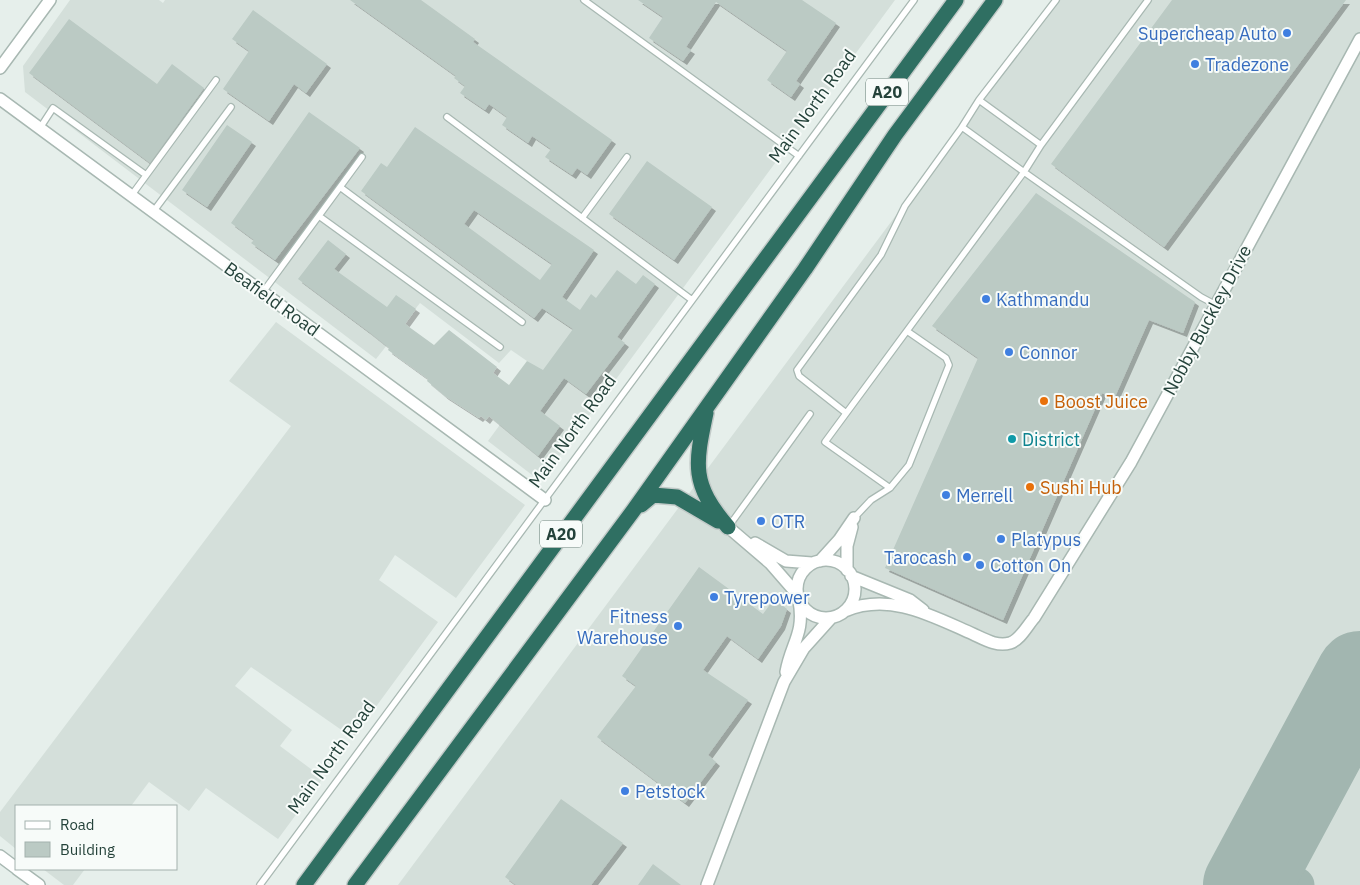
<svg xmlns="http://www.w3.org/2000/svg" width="1360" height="885" viewBox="0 0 1360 885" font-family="'IBM Plex Sans',sans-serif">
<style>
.built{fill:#d4dfda}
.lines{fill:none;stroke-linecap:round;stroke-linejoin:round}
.taxiway{stroke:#a2b6b0;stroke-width:35}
.runway{stroke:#a2b6b0;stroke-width:88}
.building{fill:#bbcac4;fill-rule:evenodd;filter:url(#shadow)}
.lane-casing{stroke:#a8b8b2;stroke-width:8}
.street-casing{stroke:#a8b8b2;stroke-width:14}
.highway-casing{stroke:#c2cac8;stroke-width:18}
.lane{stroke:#fff;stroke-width:5.5}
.street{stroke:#fff;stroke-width:11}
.highway{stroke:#2f6f62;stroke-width:15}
.shop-dot{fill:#3f7fe0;stroke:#f7fbf9;stroke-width:2}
.food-dot{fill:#e8710a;stroke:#f7fbf9;stroke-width:2}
.culture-dot{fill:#0f9aa8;stroke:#f7fbf9;stroke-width:2}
.labels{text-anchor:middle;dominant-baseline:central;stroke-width:4;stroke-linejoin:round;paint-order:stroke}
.shield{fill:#f7fbf9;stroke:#637a73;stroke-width:1}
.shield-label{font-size:16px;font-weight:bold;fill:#24423a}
.shop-label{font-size:18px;fill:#366cbe;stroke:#f7fbf9;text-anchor:start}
.street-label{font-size:18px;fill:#24423a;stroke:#f7fbf9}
.food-label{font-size:18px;fill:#c56008;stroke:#f7fbf9;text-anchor:start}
.culture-label{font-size:18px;fill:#0d838f;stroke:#f7fbf9;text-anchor:start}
</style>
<defs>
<filter id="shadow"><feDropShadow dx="4" dy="4" stdDeviation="0" flood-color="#0004"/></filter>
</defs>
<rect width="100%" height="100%" fill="#e6efeb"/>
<path class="built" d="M70,0H159L163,3L165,0H895L544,477L536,478L488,441L540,370L511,350L499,363L420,303L376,359L25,92L23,66Z
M1056,0H1360V885H398Z
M276,322L525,505L456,598L395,555L379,580L438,622L353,738L251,667L235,686L292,730L280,746L323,778L278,839L206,788L189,811L149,782L131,806H16V849L0,836V812L291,426L229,381Z
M43,869H85L73,885H64Z"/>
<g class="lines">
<path class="taxiway" d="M1258,864L1297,885"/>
<path class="runway" d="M1247,885L1360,675"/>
</g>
<path class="building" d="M350,0H421L475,39L473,42L612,140L587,175L577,168L572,175L545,157L551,149L532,136L528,143L502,125L507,117L489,104L485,110L460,93L465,86L454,78L456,76Z
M638,0H802L836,23L796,81L800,84L791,97L767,80L787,51L716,2L686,47L691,50L683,61L649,38L663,17Z
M1172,0H1346L1164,247L1051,164Z
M253,10L327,64L306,93L294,84L269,121L223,89L249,51L232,39Z
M69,19L157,84L172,64L204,88L150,163L29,73Z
M309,112L360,148L275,260L251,243L254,240L231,223Z
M227,125L252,142L207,207L182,190Z
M415,127L594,250L562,297L580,310L591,294L596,298L617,270L636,284L643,275L655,284L617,337L625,343L586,394L564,378L540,411L560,426L538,456L489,416L486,420L481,416L479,418L445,396L427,381L428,379L388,350L389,348L369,332L298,279L328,240L346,254L334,269L387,307L396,295L416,309L405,324L434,345L449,330L497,367L493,373L509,385L527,361L543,370L573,329L542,308L534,318L361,191L381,163L387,167ZM474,210L552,264L540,280L464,224Z
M647,161L712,207L674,260L609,214Z
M1036,193L1195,302L1183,333L1149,320L1114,399L1102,393L1003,620L885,568L978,358L932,326Z
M699,567L763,614L774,599L787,609L781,626L758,659L727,636L703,670L748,700L708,755L716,762L685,803L597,737L636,686L622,676Z
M561,799L623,843L591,885H516L505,877Z
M653,864L681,885H638Z"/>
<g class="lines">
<g class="lane-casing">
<path id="lane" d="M584,0L799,156
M1056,0L979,100L1041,145L1148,0
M979,100L962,127L1024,172L1041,145
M447,117L692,300
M40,128L53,108L146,175
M340,187L522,322
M131,196L216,80
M153,212L231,107
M319,216L500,347
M582,218L627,157
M263,292L362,157
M846,413L799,376L797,370L881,255L905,206L962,127
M890,488L909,465L949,365L946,358L907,331
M854,518L871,500L890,488L825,442L1024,172L1201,297L1216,305
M729,526L810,414
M260,885L914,0"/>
</g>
<g class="street-casing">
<path id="street" d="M0,68L50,0
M0,99L545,500
M728,527L770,563L797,594
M755,543L786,561L812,563
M797 589a29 29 0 1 1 58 0a29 29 0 1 1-58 0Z
M820,561L839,540L854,518
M847,570V546L852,527
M851,576L910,600L923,610
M845,611C890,592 932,616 973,634C984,639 997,647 1010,643C1020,640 1027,626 1034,618L1131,462L1360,39
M786,672C791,643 805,634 799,601
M0,856L16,868
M17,869L39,885
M707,885L784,682L804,648L831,618"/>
</g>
<g class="highway-casing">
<path id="highway" d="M706,413C695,465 691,484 728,527
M641,505L653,495L677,497L718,521
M304,885L956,0
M355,885L633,511L805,269L895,135L995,0"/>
</g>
<use href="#lane" class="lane"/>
<use href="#street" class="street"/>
<use href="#highway" class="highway"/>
</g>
<g class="shop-dot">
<circle cx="1287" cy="33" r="5"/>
<circle cx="1195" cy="64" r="5"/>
<circle cx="986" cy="299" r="5"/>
<circle cx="1009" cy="352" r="5"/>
<circle cx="946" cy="495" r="5"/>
<circle cx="761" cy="521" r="5"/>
<circle cx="1001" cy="539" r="5"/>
<circle cx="967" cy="557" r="5"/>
<circle cx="980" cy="565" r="5"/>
<circle cx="714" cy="597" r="5"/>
<circle cx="678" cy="626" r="5"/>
<circle cx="625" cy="791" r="5"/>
</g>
<g class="food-dot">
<circle cx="1044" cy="401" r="5"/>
<circle cx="1030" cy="487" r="5"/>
</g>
<circle class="culture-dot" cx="1012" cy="439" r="5"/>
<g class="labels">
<g class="shield">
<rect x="866" y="78.5" width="42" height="27" rx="4"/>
<rect x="540" y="520.5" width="42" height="27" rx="4"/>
</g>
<g class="shield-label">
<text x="887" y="92">A20</text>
<text x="561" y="534">A20</text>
</g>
<g class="shop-label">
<text x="1277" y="33" text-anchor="end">Supercheap Auto</text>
<text x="1205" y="64">Tradezone</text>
<text x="996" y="299">Kathmandu</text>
<text x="1019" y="352">Connor</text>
<text x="956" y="495">Merrell</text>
<text x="771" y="521">OTR</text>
<text x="1011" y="539">Platypus</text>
<text x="957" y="557" text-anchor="end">Tarocash</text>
<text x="990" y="565">Cotton On</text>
<text x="724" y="597">Tyrepower</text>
<text x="668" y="616" text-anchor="end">Fitness<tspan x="668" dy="21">Warehouse</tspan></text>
<text x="635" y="791">Petstock</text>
</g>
<g class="street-label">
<text transform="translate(812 106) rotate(-54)">Main North Road</text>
<text transform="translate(272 299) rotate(36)">Beafield Road</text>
<text transform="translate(1207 320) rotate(-62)">Nobby Buckley Drive</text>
<text transform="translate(572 431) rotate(-54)">Main North Road</text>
<text transform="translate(331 757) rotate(-54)">Main North Road</text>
</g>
<g class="food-label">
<text x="1054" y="401">Boost Juice</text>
<text x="1040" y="487">Sushi Hub</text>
</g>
<g class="culture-label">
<text x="1022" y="439">District</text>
</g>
</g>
<rect x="15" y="805" width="162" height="65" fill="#f7fbf9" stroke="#a3b1ad"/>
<rect x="25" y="821" width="25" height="8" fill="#ffffff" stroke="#a3b1ad"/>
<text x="60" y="830" font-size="15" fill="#24423a">Road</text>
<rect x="25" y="842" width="25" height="15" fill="#bbcac4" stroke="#a3b1ad"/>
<text x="60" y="855" font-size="15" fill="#24423a">Building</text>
</svg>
